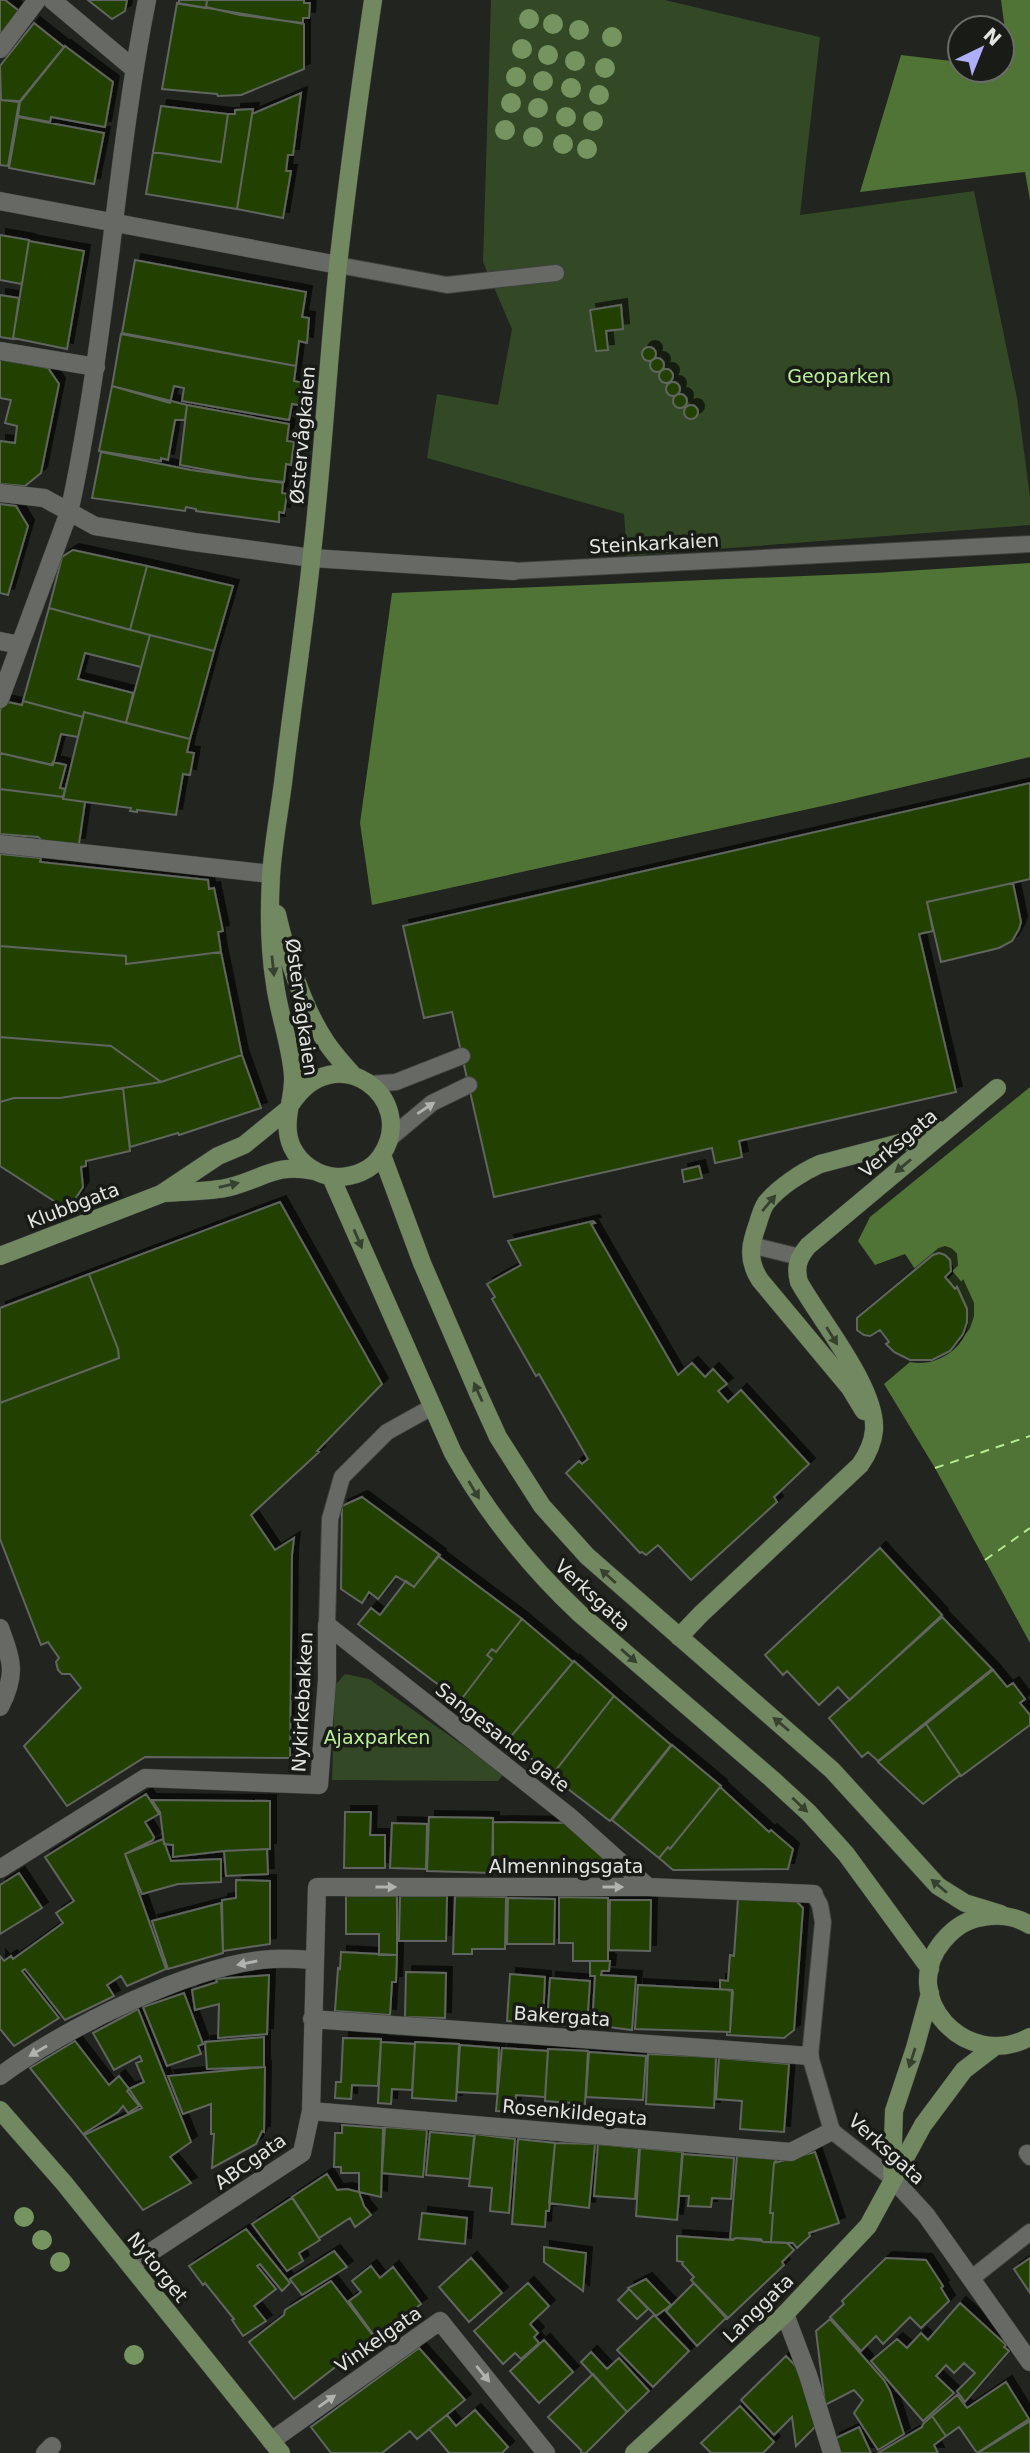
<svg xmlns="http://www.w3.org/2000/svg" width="1030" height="2453" viewBox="0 0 1030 2453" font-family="'DejaVu Sans',sans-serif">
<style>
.green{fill:#334825}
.water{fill:#507336}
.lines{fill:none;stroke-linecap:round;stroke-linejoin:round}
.ferry{stroke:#b5ea91;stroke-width:2;stroke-dasharray:9 7;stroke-linecap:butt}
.building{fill:#204100;stroke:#61655f;stroke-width:2;filter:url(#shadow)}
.lane-casing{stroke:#3f413d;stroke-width:18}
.street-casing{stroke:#3f413d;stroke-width:19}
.secondary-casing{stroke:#3f413d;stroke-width:19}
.lane{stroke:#666964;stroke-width:16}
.street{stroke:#666964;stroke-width:18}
.secondary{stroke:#718860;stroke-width:18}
.tree{fill:#759460}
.oneway{fill:#374130}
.oneway2{fill:#b1b3b0}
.labels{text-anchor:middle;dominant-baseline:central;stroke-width:7;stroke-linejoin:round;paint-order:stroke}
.park-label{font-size:19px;fill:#baef96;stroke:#181b16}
.street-label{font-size:19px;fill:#e3e5e2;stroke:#181b16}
</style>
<defs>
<filter id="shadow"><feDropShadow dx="6" dy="-6" stdDeviation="0" flood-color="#0009"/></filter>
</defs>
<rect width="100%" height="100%" fill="#21241f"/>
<path class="green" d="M491,0H665L820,37L800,215L974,191L1017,398L1030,497V525L627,556L624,514L427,458L437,394L498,405L512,329L483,262Z
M345,1674L369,1679L504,1774L498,1781L332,1780L335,1685Z"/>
<path class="water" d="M1001,0H1030V200L1025,172L860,192L901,55L960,62V70H1002V67L1010,68Z
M1030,563V757L836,803L372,905L360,823L392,593L875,573Z
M1030,1087V1643L935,1468L884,1384L910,1362C939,1369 978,1341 966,1308C963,1299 952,1289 945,1282L953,1274V1266L945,1258L917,1272L905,1254L875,1265L858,1241L870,1217Z"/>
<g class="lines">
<path class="ferry" d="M935,1468L1030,1436
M985,1560L1030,1528"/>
</g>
<path class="building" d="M0,0H5L23,14L0,44Z
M88,0H127L125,11L112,19Z
M179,0H207L206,8L179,4Z
M207,0H304V3H310L309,18H303V23L240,15L206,7Z
M177,3L304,24V69L241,95L218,96L217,94L162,89Z
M34,23L64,47L20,101L1,100L0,66Z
M65,46L113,82L105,127L51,117L50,122L18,116L20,102Z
M301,93L293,155H288L286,171H291L283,218L237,209L252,114Z
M0,100L19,102L8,166L0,165Z
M161,106L228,114L221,162L153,152Z
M253,109L237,209L146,194L153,152L221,162L228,114H235V110Z
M18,117L104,133L94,184L9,168Z
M0,235L29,240L22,284L0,280Z
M29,241L84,251L67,349L13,338Z
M135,260L306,292L302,317L309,318L307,343L299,341L296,366L122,333Z
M0,295L19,298L13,339L0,337Z
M621,305L623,329L606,331L608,350L596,351L590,310Z
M121,334L296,366L294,381L303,383L299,405L292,404L289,420L182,401L184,388L174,386L170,403L112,386Z
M642 354a7 7 0 1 1 14 0a7 7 0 1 1-14 0Z
M650 365a7 7 0 1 1 14 0a7 7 0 1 1-14 0Z
M0,359L48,368L59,384L41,473L25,486L0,484V441L15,443L17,426L5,423L11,400L0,398Z
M659 376a7 7 0 1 1 14 0a7 7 0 1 1-14 0Z
M666 389a7 7 0 1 1 14 0a7 7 0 1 1-14 0Z
M112,386L187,405L185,420H175L168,460L161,458V461L99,451Z
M673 401a7 7 0 1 1 14 0a7 7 0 1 1-14 0Z
M684 412a7 7 0 1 1 14 0a7 7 0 1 1-14 0Z
M187,405L289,424L287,441L294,442L291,465L286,464L284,482L249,478L180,465Z
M101,452L191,470L283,483L282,493L287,494L284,513L279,512V522L196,511V509L186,507L185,511L92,498Z
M0,504L16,506L28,526L8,595L0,593Z
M73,550L147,566L130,630L49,608L62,557Z
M147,566L233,586L214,651L130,630Z
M49,608L150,635L141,667L85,653L78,679L133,693L126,723L84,712L83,717L23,701Z
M150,635L214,651L190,739L126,723Z
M3,701L22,705L23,701L83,717L78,737L61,734L53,765L0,753V711Z
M84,712L190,739L187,752L194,753L190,775L183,774L176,815L137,810V812L130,811L131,808L63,799Z
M0,753L51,765L53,762L66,765L60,788L65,789L63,797L0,789Z
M1030,783V879L927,902L933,931L919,934L956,1092L739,1141L742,1157L738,1158L715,1163L712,1148L494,1197L452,1012L424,1018L403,926Z
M0,789L63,797V799L85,802L79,844L44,842L38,837L0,834Z
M0,854L41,858L40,862L208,880L209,889L214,888L223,931L218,932L221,952L126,964V956L0,946Z
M1013,883L1021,922L1019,929L1012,941L999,948L941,962L927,902Z
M0,946L126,956V964L221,952L242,1055L161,1082L111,1046L0,1037Z
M0,1037L111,1046L161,1082L60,1098H14L0,1102Z
M242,1055L261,1108L179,1135L178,1133L130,1147L123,1088L161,1082Z
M123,1088L130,1151L86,1161V1166L81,1167L83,1187L68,1210L0,1166V1102L14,1098H60Z
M699,1166L702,1178L684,1182L682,1170Z
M280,1202L382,1384L317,1451L319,1452L251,1515L275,1550L294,1538L292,1555L290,1758L145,1757L67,1806L24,1746L81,1688L70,1674H62L58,1670L56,1662L59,1658L48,1642L41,1645L0,1539V1403L119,1358L118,1349L89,1274Z
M593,1221L595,1223L591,1224L678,1375L692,1363L705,1377L713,1369L727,1384L718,1391L728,1402L741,1390L809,1464L774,1497L777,1502L691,1580L658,1545L646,1555L642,1552L640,1553L566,1473L579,1461L582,1464L588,1459L539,1374L536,1376L492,1299L495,1297L487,1284L521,1265L508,1241Z
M939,1253L945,1255L950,1260L951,1271L945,1277L955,1289L957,1287L967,1309V1322L963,1334L950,1351L932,1360H910L894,1352L886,1344L889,1342L880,1330L870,1336L864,1335L857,1330V1318L933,1255Z
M89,1274L118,1349L119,1358L0,1403V1308Z
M362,1497L440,1555L414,1587L396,1576L378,1599L369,1592L362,1603L341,1589L342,1506Z
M880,1548L942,1615L850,1700L838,1687L819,1705L787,1671L783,1675L765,1655Z
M438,1556L522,1619L496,1652L492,1649L487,1655L492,1659L460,1701L358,1624L371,1608L380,1615L406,1581L414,1587Z
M942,1617L992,1669L878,1761L868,1752L862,1757L829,1718Z
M522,1619L573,1662L508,1740L460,1701L492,1659L487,1655L492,1649L496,1652Z
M574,1661L614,1696L552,1775L508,1740Z
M993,1670L1007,1687L1013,1683L1025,1699L1020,1703L1030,1715V1725L961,1776L926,1724Z
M614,1696L671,1745L610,1821L551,1776Z
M926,1724L960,1775L923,1804L878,1762Z
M672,1745L721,1786L670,1849L668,1847L659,1858L612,1820Z
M720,1787L769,1832L771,1830L793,1849L788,1869L673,1870L659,1858L668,1847L670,1849Z
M146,1794L159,1814L145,1822L154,1837L153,1840L125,1854L166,1969L127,1986L121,1976L107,1985L114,1996L65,2020L25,1969L22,1971L59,2018L14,2046L0,2029V1956L4,1961L11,1956L13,1959L63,1923L56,1913L74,1901L45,1857Z
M152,1800L270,1801V1849L224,1851L173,1857V1845L164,1844L160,1812Z
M345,1812H371L370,1835H385V1868H344Z
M429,1817L493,1818V1873L427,1871Z
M493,1822L570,1823L607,1854L601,1871H492Z
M392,1823L427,1824L426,1869L390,1868Z
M163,1839L171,1861L221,1859V1882L178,1884L142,1894L125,1854Z
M267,1849L268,1874L226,1876L224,1851Z
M19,1873L42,1908L0,1934V1885Z
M236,1880L270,1881V1944L223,1951L222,1900L236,1898Z
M346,1896H397V1955H379V1934H346Z
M400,1896H447L446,1941H399Z
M455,1896L506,1897L505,1949H472V1954H453Z
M559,1897L608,1898V1961H573V1943H559Z
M508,1898L555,1899L554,1944H507Z
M738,1899H794L803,1908L794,2030L784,2038L727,2035V2032H730L733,1991L720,1989V1980L728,1981L730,1955L734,1956Z
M610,1900H651L650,1951L609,1950Z
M221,1903L223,1953L168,1969L152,1921Z
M341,1952L397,1955L396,1982H392L390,2015L335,2011L338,1968L340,1969Z
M590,1961H610L609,1971H602L601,1975L636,1977L632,2030L601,2026L592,2027L595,1976H590Z
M406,1972L446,1973L445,2018L405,2017Z
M510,1974L545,1977L543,2023L507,2021Z
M269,1975L267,2034L218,2038L219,2004L195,2010L192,1990L217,1982L216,1979Z
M550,1978L590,1981L587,2027L547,2024Z
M638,1985L732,1990L730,2032L635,2029Z
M184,1993L203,2044L198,2046L201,2054L167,2066L143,2007Z
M138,2009L191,2142L170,2157L191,2183L143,2210L84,2135L142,2108L129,2089L144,2082L136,2063L142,2061L140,2056L114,2070L93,2033Z
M264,2037V2067L207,2069L205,2042Z
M343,2038L381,2039L378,2086L352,2085L351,2099L335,2098L336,2082H341Z
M75,2041L109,2085L119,2076L129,2089L127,2091L139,2106L128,2113L123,2106L118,2112L83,2134L30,2068Z
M381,2042L415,2044L412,2090L392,2089L391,2104L378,2103Z
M415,2042L459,2044L456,2101L412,2098Z
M460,2045L499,2048L497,2094L457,2092Z
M502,2048L548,2051L545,2097L516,2095L514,2112L496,2111Z
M548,2049L588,2051L585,2104L545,2101Z
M589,2052L646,2056L643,2100L586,2097Z
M648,2054L716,2057L714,2108L646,2104Z
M719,2058L789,2064L784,2132L740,2129L742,2101L716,2099Z
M265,2067L264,2132L262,2131L256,2144L212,2168L214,2134H211V2104L183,2114L168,2076Z
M342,2125L383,2128L381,2197L359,2192V2173H341V2167H334L335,2133H342Z
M385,2127L427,2130L423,2177L382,2173Z
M430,2132L474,2136L470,2179L426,2175Z
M475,2134L515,2139L509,2213L490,2211L492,2188L469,2186Z
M518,2139L555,2143L549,2211H546L545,2227L512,2224Z
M555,2143L595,2144L589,2208L549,2203Z
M598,2144L639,2148L635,2199L594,2196Z
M640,2148L683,2152L677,2220L636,2216Z
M815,2152L839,2223L809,2233L810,2236L797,2248L793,2243L771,2242L773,2213H770L774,2163Z
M682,2154L734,2158L731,2199L712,2198L711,2207L688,2206L689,2196H679Z
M737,2156L777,2159L774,2163L770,2213H773L771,2242L736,2238L730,2240Z
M327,2174L337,2190L347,2189L359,2192L364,2206L371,2215L355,2227L350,2218L319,2238L292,2197Z
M292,2198L320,2240L299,2253L303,2261L287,2271L252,2224Z
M422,2213L467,2218L465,2244L419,2239Z
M246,2229L290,2283L282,2291L260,2264L257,2266L276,2289L254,2306L266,2321L243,2336L232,2320L234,2319L205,2283L203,2285L189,2266Z
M677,2236L733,2240L736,2238L761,2239L763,2242L787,2243L794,2250L782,2262L784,2265L727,2319L691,2280L694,2277L682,2264L683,2262L677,2261Z
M544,2247L586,2253L583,2291L544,2262Z
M334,2251L347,2267L302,2295L290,2279Z
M471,2258L502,2293L469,2322L439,2287Z
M886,2258L926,2260L943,2286L941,2288L949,2301L921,2328L910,2317L883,2344L876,2336L861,2351L830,2317L844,2304L842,2301Z
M1030,2258V2293L1014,2269Z
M371,2266L380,2278L393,2267L421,2304L376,2338L349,2301L361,2292L352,2281Z
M646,2279L671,2305L656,2316L628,2288Z
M331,2281L374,2337L294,2399L249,2342L284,2315L285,2310Z
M528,2283L549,2306L530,2324L538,2333L534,2337L539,2343L521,2359L515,2353L503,2364L474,2331Z
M694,2283L727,2317L697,2346L666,2311Z
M629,2289L648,2309L637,2319L618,2300Z
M960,2303L1006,2345L1004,2347L1009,2351L965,2402L957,2391L975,2373L964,2363L954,2373L946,2365L936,2376L954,2393L923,2421L871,2361L897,2339L907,2348L921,2333L928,2340Z
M654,2315L689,2351L653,2387L617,2350Z
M830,2319L884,2380L890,2391L904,2434L878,2450L854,2413L863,2400L854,2390L825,2405L816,2331Z
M544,2340L573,2372L539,2403L510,2371Z
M419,2348L465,2400L417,2439L410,2431L382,2453H331L311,2427Z
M591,2352L607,2369L619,2358L649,2391L627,2412L581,2362Z
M786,2356L807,2378L816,2426L796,2446L792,2417L774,2435L741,2400Z
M593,2374L627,2412L586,2453H581V2450L548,2417Z
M1006,2382L1029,2419L977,2453L959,2427L946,2436L932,2416L957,2395L967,2408Z
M740,2406L774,2442L763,2453H711L701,2443Z
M475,2410L508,2447L502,2453H449L429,2429L447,2415L456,2426Z
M932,2416L946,2436L934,2445L938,2453H878L922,2427L923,2424Z
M1030,2421V2453H978Z
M859,2427L871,2453H841L834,2439Z"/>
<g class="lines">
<g class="lane-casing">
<path id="lane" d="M338,265L447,285L556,273
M514,571L1030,544
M371,1084L396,1082L462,1056
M389,1139L432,1103L469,1085
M751,1245L800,1257
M327,1625L330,1519L342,1477L387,1432L432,1407
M814,1894L820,1905L823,1922L810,2056L832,2131L892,2178
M1027,2153L1030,2157
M972,2278L1030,2232"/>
</g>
<g class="street-casing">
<path id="street" d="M52,0L133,68
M0,49L37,0
M0,201L338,265
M0,351L96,367
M0,493L44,498L95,526L194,542L312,558L514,571
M0,641L20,645
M0,699L69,512C77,479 82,446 88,412C111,275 120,136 147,0
M0,844L271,874
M327,1625L570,1817L648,1887
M0,1628C12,1661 17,1674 0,1707
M0,1869L145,1778L319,1785L327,1680V1625
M312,2019L810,2056
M0,2076C61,2030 195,1963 272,1959C286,1958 300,1959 314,1960
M311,2111L791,2152L832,2131
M892,2178L926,2215L1030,2362
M131,2265L302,2153L311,2111L317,1887H648L814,1894
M785,2314L808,2375L832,2453
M271,2441L440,2321L546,2453
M45,2453L52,2446"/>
</g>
<g class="secondary-casing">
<path id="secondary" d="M277,914C286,954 303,1008 326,1042C334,1054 344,1065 354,1076
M291,1104C335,1035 420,1098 381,1156C372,1170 354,1177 337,1177C318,1176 300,1164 292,1147C281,1123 294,1101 293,1076C291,1045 279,1015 275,984C269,948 269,912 271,876C273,845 279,814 283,783C292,706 304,630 312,553C323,457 328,361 338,265C348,177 360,88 373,0
M382,1155L422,1263L478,1393L498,1437L542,1506L587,1556L832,1770L938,1886L965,1903L1001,1914
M331,1177L453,1453C487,1513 528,1565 579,1613L772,1779L809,1813L846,1854L930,1969
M165,1193C186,1191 210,1192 230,1187C265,1178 275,1163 314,1171
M0,1256L161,1194L218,1156L244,1145L287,1110
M864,1411L850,1388L760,1280C747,1260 750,1245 758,1223C760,1216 762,1209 766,1203C779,1187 802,1172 820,1164L915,1139L939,1130
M679,1637L701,1614L860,1465C867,1455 873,1443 874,1430C877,1388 820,1320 799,1282C795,1267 798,1258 808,1246L997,1088
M1030,1925C1015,1916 1001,1914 984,1917C966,1919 954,1928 943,1941C897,1996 965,2072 1030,2037
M0,2110L64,2183L281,2453
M892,2174L894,2111L915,2048L930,1993
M634,2453L785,2314L868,2226L923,2125L964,2070L994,2047"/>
</g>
<use href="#lane" class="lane"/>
<use href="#street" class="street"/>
<use href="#secondary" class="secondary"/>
</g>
<g class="tree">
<circle cx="529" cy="19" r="10"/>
<circle cx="553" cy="24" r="10"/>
<circle cx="579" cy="30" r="10"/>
<circle cx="612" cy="37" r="10"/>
<circle cx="522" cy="49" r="10"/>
<circle cx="548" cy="55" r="10"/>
<circle cx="575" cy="61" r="10"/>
<circle cx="605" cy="68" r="10"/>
<circle cx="516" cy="77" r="10"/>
<circle cx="543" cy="81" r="10"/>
<circle cx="571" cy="88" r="10"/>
<circle cx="599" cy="95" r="10"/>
<circle cx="511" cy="103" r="10"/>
<circle cx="538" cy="108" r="10"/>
<circle cx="566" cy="117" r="10"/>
<circle cx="593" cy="121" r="10"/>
<circle cx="505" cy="130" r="10"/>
<circle cx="533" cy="137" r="10"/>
<circle cx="563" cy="144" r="10"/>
<circle cx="587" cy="149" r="10"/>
<circle cx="24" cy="2217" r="10"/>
<circle cx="42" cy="2240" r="10"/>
<circle cx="60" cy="2262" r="10"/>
<circle cx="134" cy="2355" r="10"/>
</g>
<defs><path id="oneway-solid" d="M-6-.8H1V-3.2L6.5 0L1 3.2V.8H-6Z" transform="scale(1.75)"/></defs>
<g class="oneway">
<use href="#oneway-solid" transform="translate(273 966) rotate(84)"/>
<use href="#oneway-solid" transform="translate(903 1166) rotate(140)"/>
<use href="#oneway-solid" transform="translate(229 1185) rotate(-13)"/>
<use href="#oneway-solid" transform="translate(769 1203) rotate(-50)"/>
<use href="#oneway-solid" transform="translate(358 1239) rotate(67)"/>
<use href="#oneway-solid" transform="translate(832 1336) rotate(58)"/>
<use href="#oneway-solid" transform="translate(478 1392) rotate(-114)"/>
<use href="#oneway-solid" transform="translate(474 1490) rotate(59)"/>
<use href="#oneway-solid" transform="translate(608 1576) rotate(-138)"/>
<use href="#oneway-solid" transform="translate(629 1656) rotate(41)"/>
<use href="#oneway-solid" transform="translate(781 1724) rotate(-140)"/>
<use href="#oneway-solid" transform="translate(800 1805) rotate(43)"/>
<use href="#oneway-solid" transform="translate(939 1886) rotate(-140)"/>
<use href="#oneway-solid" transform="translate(912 2058) rotate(108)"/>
</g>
<g class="oneway2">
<use href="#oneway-solid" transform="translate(426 1108) rotate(-34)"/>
<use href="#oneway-solid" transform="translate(386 1887)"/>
<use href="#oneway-solid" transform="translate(613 1887)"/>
<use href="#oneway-solid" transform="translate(247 1963) rotate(169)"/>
<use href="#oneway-solid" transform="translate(38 2051) rotate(150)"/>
<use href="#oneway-solid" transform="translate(483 2374) rotate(51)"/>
<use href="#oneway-solid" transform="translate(327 2401) rotate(-35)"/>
</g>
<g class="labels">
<g class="park-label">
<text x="839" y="376">Geoparken</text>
<text x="377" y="1737">Ajaxparken</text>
</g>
<g class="street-label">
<text transform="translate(302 435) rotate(-85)">Østervågkaien</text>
<text transform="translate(654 543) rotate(-3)">Steinkarkaien</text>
<text transform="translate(302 1007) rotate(82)">Østervågkaien</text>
<text transform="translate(898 1143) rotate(-40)">Verksgata</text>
<text transform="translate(73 1205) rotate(-21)">Klubbgata</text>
<text transform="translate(593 1595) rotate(43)">Verksgata</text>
<text transform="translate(302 1702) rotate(-87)">Nykirkebakken</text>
<text transform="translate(503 1737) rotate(38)">Sangesands gate</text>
<text x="566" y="1866">Almenningsgata</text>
<text transform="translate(562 2016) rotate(4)">Bakergata</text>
<text transform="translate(575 2112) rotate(5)">Rosenkildegata</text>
<text transform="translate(887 2149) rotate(42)">Verksgata</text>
<text transform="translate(250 2161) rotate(-35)">ABCgata</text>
<text transform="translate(158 2267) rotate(51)">Nytorget</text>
<text transform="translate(758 2308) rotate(-44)">Langgata</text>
<text transform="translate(378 2339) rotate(-35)">Vinkelgata</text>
</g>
</g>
<g transform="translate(981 49) rotate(43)"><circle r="33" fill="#181b16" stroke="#696c68" stroke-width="2"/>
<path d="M0-5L12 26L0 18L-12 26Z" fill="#aeaefa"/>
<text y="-10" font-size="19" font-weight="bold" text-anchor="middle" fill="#e3e5e2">N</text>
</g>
</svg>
